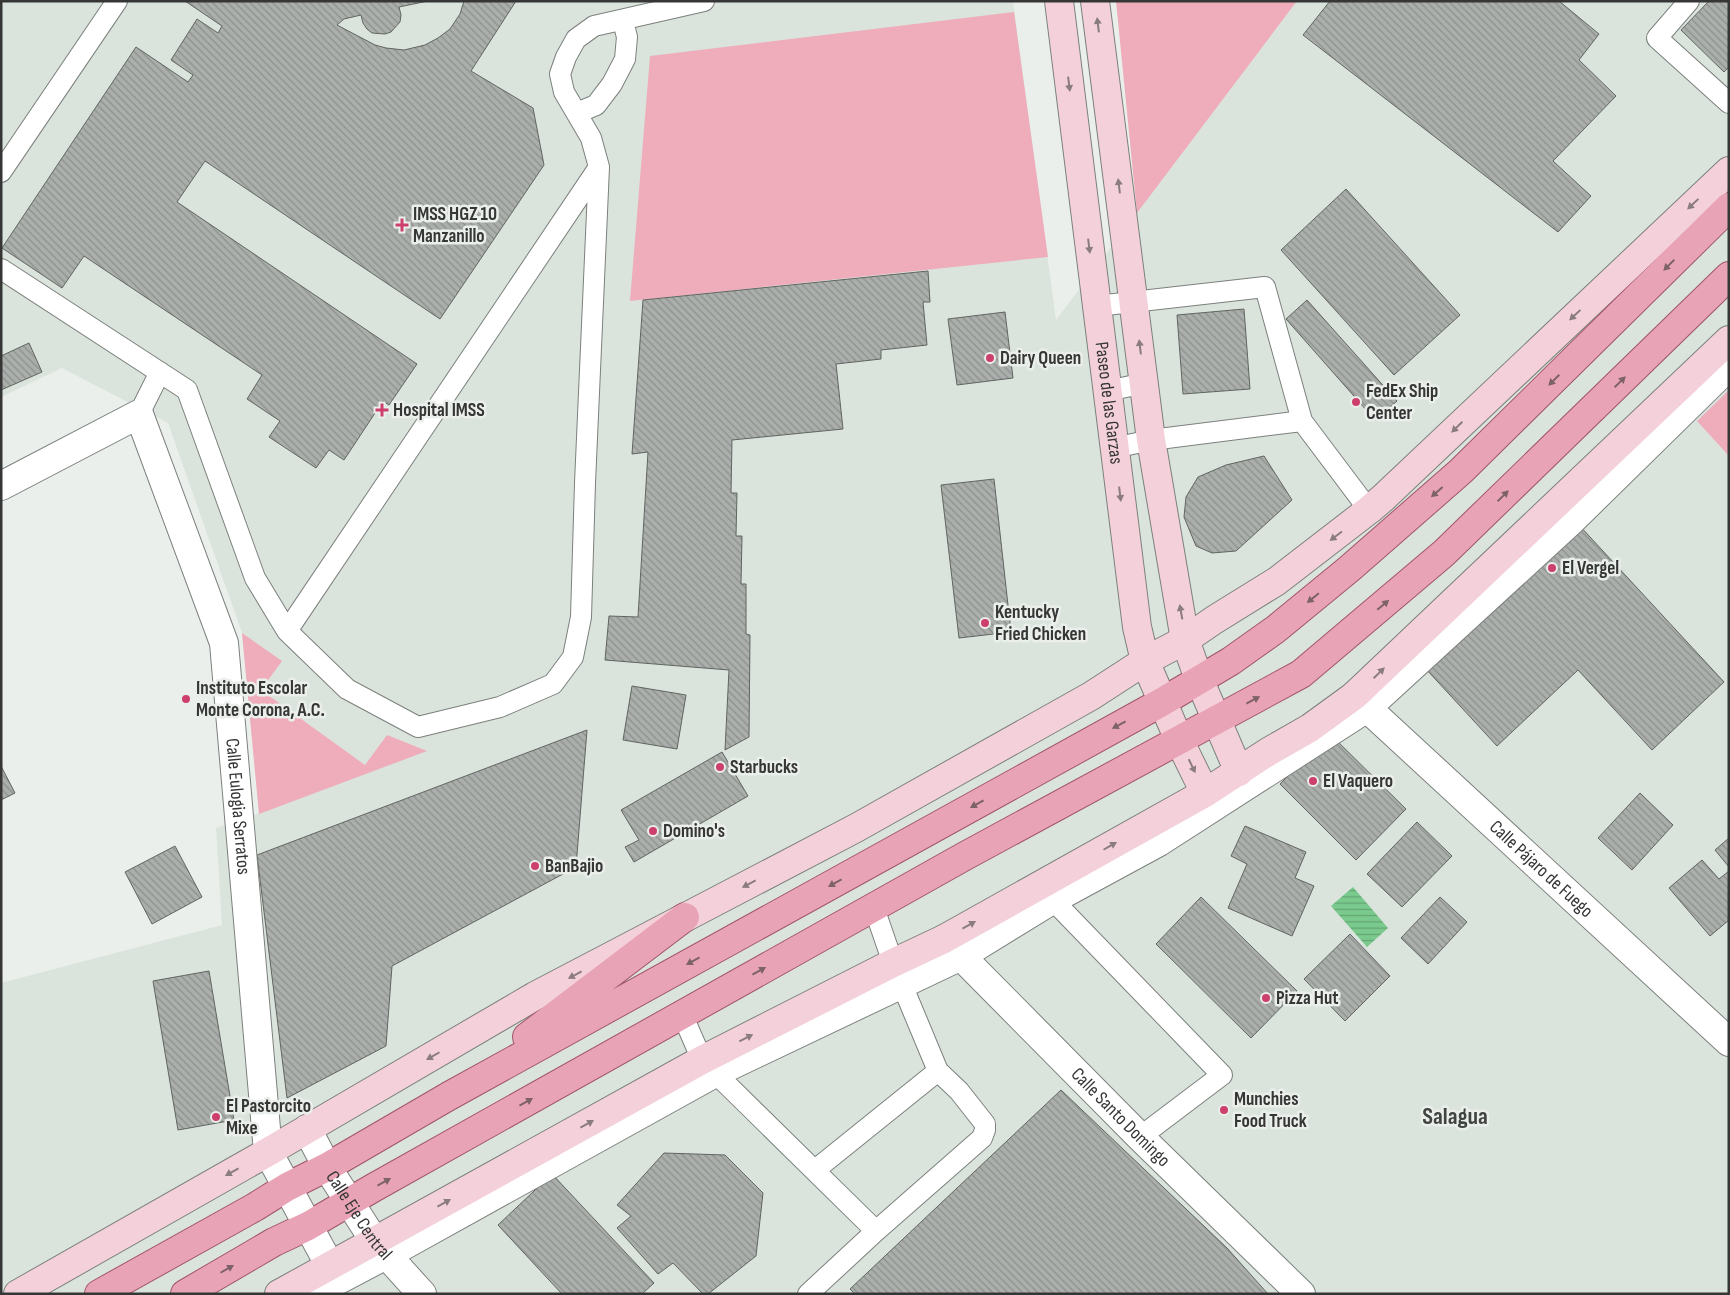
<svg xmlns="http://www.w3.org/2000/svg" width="1730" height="1295" viewBox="0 0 1730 1295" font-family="'Sofia Sans Condensed',sans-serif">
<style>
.built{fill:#dae4dc}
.green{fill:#efacba}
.water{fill:url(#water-rules)}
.building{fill:url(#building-back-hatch);stroke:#616561}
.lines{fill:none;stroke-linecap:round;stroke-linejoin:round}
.service-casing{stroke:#7c807d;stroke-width:22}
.pedestrian-casing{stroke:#7c807d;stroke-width:30}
.minor-casing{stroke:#7c807d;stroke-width:30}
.secondary-casing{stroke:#7c807d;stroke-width:30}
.primary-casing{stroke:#a05569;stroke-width:30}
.service{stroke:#fff;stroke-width:20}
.pedestrian{stroke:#fff;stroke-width:28}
.minor{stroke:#fff;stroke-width:28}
.secondary{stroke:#f4d1da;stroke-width:28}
.primary{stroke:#e9a3b6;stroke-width:28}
.oneway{fill:#8b7c7f}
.oneway2{fill:#7d6269}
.poi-dot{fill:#cd3f6c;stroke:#eaefeb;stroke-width:2}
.labels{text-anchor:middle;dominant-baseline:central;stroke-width:5;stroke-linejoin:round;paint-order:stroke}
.poi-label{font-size:19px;font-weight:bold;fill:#353635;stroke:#eaefeb;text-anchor:start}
.street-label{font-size:19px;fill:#353635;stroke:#eaefeb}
.district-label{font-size:24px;font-weight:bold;fill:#414441;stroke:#eaefeb}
</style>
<defs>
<pattern id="water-rules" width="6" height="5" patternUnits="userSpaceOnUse" patternTransform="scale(1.25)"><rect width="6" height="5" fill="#7aca8d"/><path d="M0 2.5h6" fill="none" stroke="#65a574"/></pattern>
<pattern id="building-back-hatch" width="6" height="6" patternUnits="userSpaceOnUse" patternTransform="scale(1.25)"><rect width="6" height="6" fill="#abafac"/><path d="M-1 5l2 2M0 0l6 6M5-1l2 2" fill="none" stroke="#8c8f8d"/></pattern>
</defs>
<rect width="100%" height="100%" fill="#eaefeb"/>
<path class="built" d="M1,1H1013L1056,320L1297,1H1729V1294H1V983L222,925L216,828L259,813L242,633L168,423L62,368L1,397Z"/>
<path class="green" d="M1116,1H1297L1137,213Z
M1014,12L1048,257L630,301L650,56Z
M1729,390V456L1697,421Z
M242,633L282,661L261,690L365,765L387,735L427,751L259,814Z"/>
<path class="water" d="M1353,887L1388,928L1367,947L1331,906Z"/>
<path class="building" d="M185,1H428L399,7L401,15L400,22L391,32L385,34L372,33L367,29L363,23L361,15L344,19L337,25L375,45L386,48L404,50L425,45L438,38L450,29L460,14L464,1H516L471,71L533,108L544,165L440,319L205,161L177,202L417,364L389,405L383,401L344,460L329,450L316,468L269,437L280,421L247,399L262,375L84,256L62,288L2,248L136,47L188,82L193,75L171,60L197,19L218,33L222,26Z
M1330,1H1559L1599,34L1579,60L1616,96L1553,161L1591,196L1558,232L1303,35Z
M1709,1H1729V67L1724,72L1681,30Z
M1346,189L1460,315L1394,375L1281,250Z
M928,271L930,302H923L927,345L881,350V359L836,364L843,429L732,440L731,493H737L736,536H742L741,584H746V634L750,635L749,737L725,750L729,670L605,660L609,616L638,617L648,452L632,454L643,300Z
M1307,300L1397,401L1375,420L1286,319Z
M1244,309L1250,389L1183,394L1177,315Z
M1005,312L1013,378L957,385L948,319Z
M29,343L42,372L1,390V356Z
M1264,456L1292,500L1236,551L1212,553L1196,546L1184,517L1186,497L1198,477L1226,465Z
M994,479L1011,632L959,638L941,485Z
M1578,524L1724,682L1652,750L1578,670L1497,746L1425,668Z
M632,686L686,695L677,749L623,740Z
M587,730L576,867L392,966L386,1046L287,1098L257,855Z
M1330,734L1406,809L1356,860L1280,784Z
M722,752L748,796L634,862L625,847L639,840L621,810Z
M1,766L15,793L1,800Z
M1640,793L1673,825L1632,870L1598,838Z
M1417,822L1452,856L1402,907L1367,874Z
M1245,826L1306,852L1295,878L1314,886L1292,936L1228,908L1247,864L1231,856Z
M1729,838V867L1715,850Z
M175,846L202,897L152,924L125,872Z
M1702,860L1719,879L1729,871V920L1710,936L1669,888Z
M1201,897L1297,991L1251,1038L1156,944Z
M1440,897L1467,922L1428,964L1401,938Z
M1350,934L1390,976L1345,1021L1304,979Z
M209,971L234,1120L178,1130L153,981Z
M1061,1090L1227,1248L1268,1294H855L850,1289Z
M664,1153L725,1155L763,1193L756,1256L708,1294H703L673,1263L658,1274L617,1228L631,1216L617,1205Z
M552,1174L654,1283L642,1294H562L498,1225Z"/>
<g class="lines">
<g class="service-casing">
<path id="service" d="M1689,1L1657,38L1729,103
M577,113L596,105L612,84L625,59L627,37L623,21
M1,172L117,1
M1,269L187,390L255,578L287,631L347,689L418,727L500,707L553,684L573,657L581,617L585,483L599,167L591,138L564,92L560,74L566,57L576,39L594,26L704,1
M1097,306L1265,287L1302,421L1151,440L1114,448
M1107,391L1145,383
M139,414L160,372
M1302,421L1369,510
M287,631L599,167
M1044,891L1222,1075L1140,1137
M682,1014L702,1060L876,1231L982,1138L985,1130V1124L959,1091L938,1071L893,963L874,908
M815,1170L938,1071
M808,1294L876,1231"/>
</g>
<g class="pedestrian-casing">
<path id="pedestrian" d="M312,1294L401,1247L715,1073L961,956L1052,900L1159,842L1367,708L1570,522L1729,366"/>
</g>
<g class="minor-casing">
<g id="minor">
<path id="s1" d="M1,486L139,414L224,643L268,1152L330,1266"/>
<path id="s2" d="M1354,696L1729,1042"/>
<path id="s3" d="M944,939L1140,1137L1301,1294"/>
<path id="s4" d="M307,1129L327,1167L375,1242L422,1294"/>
</g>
</g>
<g class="secondary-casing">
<g id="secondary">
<path id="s5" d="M1059,1L1137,627L1145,661L1179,740L1205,793"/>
<path d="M1095,1L1151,440L1185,640L1199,679L1239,772"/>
<path d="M18,1294L268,1152L535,996L856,828L1091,696L1145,661L1185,640L1214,620L1277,581L1369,510L1383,498L1729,171"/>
<path d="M279,1294L702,1060L893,963L944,939L1205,793L1268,752L1310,728L1354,696L1729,340"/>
</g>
</g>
<g class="primary-casing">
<path id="primary" d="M527,1037L685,917
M99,1294L255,1207L287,1187L327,1167L449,1096L1162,702L1231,661L1276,629L1349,569L1461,471L1729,207
M185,1294L274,1242L308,1226L373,1188L965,856L1301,674L1444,553L1729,276"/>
</g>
<use href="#service" class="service"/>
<use href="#pedestrian" class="pedestrian"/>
<use href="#minor" class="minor"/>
<use href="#secondary" class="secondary"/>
<use href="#primary" class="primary"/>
</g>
<defs><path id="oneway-solid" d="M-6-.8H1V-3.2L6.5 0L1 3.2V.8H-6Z" transform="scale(1.25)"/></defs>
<g class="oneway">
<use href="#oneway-solid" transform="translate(1098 25) rotate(-97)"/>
<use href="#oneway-solid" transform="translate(1069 84) rotate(83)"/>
<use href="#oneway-solid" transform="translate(1119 186) rotate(-97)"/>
<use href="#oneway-solid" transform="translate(1693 204) rotate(137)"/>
<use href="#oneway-solid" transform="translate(1089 246) rotate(83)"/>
<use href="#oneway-solid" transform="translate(1575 315) rotate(137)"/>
<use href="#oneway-solid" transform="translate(1140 347) rotate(-97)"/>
<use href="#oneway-solid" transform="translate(1457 427) rotate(136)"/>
<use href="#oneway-solid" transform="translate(1120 494) rotate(83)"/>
<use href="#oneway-solid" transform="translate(1336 536) rotate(143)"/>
<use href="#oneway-solid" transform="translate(1181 612) rotate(-100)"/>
<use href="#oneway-solid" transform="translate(1379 673) rotate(-44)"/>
<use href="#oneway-solid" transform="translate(1192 766) rotate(64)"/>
<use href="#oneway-solid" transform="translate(1110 846) rotate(-30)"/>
<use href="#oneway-solid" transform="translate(749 884) rotate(152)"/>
<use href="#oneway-solid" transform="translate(969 925) rotate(-29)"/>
<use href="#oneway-solid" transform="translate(575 975) rotate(152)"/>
<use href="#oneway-solid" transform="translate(746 1038) rotate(-27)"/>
<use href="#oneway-solid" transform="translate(433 1056) rotate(150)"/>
<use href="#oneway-solid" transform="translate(587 1124) rotate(-29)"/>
<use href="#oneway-solid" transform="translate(232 1172) rotate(151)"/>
<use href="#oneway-solid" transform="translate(444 1203) rotate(-29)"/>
</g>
<g class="oneway2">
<use href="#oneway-solid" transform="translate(1669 265) rotate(135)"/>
<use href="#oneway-solid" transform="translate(1554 380) rotate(135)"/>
<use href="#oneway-solid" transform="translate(1620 382) rotate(-44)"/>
<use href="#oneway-solid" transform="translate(1437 492) rotate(139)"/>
<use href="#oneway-solid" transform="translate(1503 496) rotate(-44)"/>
<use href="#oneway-solid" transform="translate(1313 598) rotate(141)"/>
<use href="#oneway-solid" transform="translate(1383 605) rotate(-40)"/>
<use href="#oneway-solid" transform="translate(1253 700) rotate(-28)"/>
<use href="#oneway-solid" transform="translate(1119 725) rotate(152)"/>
<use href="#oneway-solid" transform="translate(977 804) rotate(151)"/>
<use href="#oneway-solid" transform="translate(835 883) rotate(151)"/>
<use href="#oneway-solid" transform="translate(693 961) rotate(151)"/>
<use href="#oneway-solid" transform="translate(759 971) rotate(-29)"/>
<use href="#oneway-solid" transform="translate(526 1102) rotate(-29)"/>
<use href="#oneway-solid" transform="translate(384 1182) rotate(-29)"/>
<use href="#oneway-solid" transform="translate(227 1269) rotate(-30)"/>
</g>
<g class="poi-dot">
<path d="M399.5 217.5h5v5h5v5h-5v5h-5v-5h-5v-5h5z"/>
<circle cx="990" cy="358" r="5"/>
<circle cx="1356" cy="402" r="5"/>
<path d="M379.5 402.5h5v5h5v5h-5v5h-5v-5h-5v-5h5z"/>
<circle cx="1552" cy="568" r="5"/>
<circle cx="985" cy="623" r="5"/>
<circle cx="186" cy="699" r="5"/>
<circle cx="720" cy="767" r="5"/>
<circle cx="1313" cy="781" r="5"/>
<circle cx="653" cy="831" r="5"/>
<circle cx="535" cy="866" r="5"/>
<circle cx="1266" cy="998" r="5"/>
<circle cx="1224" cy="1110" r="5"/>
<circle cx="216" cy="1117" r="5"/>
</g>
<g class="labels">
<g class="poi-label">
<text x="413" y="214">IMSS HGZ 10<tspan x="413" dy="22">Manzanillo</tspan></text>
<text x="1000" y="358">Dairy Queen</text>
<text x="1366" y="391">FedEx Ship<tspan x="1366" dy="22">Center</tspan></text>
<text x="393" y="410">Hospital IMSS</text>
<text x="1562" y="568">El Vergel</text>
<text x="995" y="612">Kentucky<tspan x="995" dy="22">Fried Chicken</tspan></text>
<text x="196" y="688">Instituto Escolar<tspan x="196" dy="22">Monte Corona, A.C.</tspan></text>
<text x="730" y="767">Starbucks</text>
<text x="1323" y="781">El Vaquero</text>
<text x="663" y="831">Domino's</text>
<text x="545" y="866">BanBajio</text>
<text x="1276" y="998">Pizza Hut</text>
<text x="1234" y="1099">Munchies<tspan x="1234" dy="22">Food Truck</tspan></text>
<text x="226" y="1106">El Pastorcito<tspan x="226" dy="22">Mixe</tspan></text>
</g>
<g class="street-label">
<text stroke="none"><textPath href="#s5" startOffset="405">Paseo de las Garzas</textPath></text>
<text stroke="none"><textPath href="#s1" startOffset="564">Calle Eulogia Serratos</textPath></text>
<text stroke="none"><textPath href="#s2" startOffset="255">Calle Pájaro de Fuego</textPath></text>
<text stroke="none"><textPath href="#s3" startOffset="251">Calle Santo Domingo</textPath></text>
<text stroke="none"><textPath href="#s4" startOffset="101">Calle Eje Central</textPath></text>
</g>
<g class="district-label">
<text x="1455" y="1116">Salagua</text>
</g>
</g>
<rect width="1730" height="1295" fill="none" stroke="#353635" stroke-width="5"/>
</svg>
